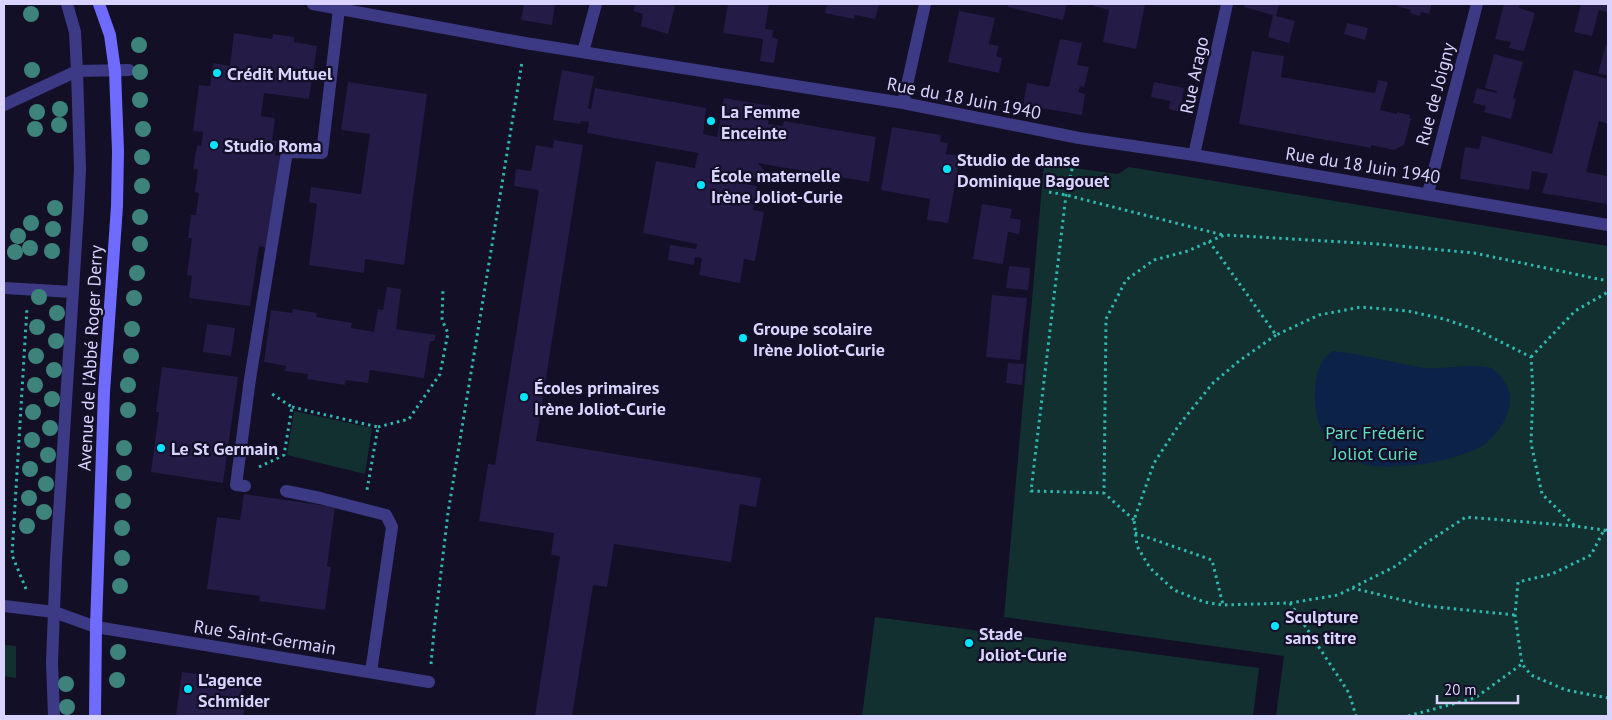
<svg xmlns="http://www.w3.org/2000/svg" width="1612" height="720" viewBox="0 0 1612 720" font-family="'PT Sans',sans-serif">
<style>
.green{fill:#12302f}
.water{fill:#0c2248}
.building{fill:#241b47}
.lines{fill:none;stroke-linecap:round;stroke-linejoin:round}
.path{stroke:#2fb8b0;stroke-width:3;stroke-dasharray:2.5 4;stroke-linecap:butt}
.service{stroke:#3d3a85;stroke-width:12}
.pedestrian{stroke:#3d3a85;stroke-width:12}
.minor{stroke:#3d3a85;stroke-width:12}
.secondary{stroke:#6f6bff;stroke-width:12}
.tree{fill:#3d827b}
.poi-dot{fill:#00e5ff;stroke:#130f26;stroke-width:2}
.labels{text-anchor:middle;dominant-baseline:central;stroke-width:4.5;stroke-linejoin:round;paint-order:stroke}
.poi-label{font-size:18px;font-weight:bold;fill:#d9d4ff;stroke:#130f26;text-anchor:start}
.street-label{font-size:18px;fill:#d9d4ff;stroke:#130f26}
.park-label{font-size:18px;fill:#5fe0c0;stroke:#130f26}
</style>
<rect width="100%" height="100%" fill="#130f26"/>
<path class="green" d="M1044,164L1118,174L1129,167L1608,246V716H1276L1284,656L1004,617Z
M294,411L372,428L365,474L287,455Z
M875,617L1259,668L1253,716H862Z
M4,645L16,646V678L4,676Z"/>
<path class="water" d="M1332,351C1363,354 1394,363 1425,368C1442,370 1480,362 1493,369C1499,373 1504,380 1507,386C1514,400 1508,416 1500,428C1496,433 1489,441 1484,445C1471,453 1439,462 1423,464C1402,466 1376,470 1356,461C1341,455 1328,442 1321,428C1313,412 1312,373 1324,359C1326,356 1329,354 1332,351Z"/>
<path class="building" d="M524,4H555L552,25L521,20Z
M635,4H666L675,6L668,34L641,26L643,14L633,11Z
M728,4H769L765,29L773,30L772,38L778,39L774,63L760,61L763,39L723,33Z
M827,4H879L875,19L855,15L854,19L825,13Z
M1008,4H1067L1063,20L1008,7Z
M1093,4H1145L1136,49L1103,42L1109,10L1093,6Z
M1245,4H1279L1276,16L1295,21L1289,43L1268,37L1273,15L1244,7Z
M1397,4H1432L1429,14L1421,12L1420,16L1410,13L1411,10L1396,6Z
M1504,4H1520L1519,8L1535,13L1524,51L1509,48L1511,42L1495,39Z
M1581,4H1608L1607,12L1599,10L1592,36L1574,32Z
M959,11L995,18L989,44L999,46L996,56L1002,58L999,73L948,62Z
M1347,23L1368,28L1365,40L1344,34Z
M234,33L272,39L273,34L294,37V42L317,46L309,99L264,93L261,116L275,118L272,141H277L275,155L282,156L268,248L259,246L250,306L189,298L192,276L187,275L192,238H188L191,215H196L199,193L195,192L198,170L193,169L197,145L201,146L203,132L193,131L199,85L210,86L213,63L230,66Z
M1060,39L1082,43L1077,65L1089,67L1084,87L1080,86L1078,92L1085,94L1082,115L1023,105L1027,83L1049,87Z
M1606,45L1608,46V76L1598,73Z
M1252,51L1284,56L1281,77L1375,93L1378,80L1388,82L1380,110L1397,114V112L1410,115L1409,118L1411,119L1404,145L1394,150L1371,145V148L1239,124Z
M1494,54L1523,62L1513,98L1516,99L1511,119L1484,112L1486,106L1473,103L1477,88L1496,93L1497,91L1485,88Z
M562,70L594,76L588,108L591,109L595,88L706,108L703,134L717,137L724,98L771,106L768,124L783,126L784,121L876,137L869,182L758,163L764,170L768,182L746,177L745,184L757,186L753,210L764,212L755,261L744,259L740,283L699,275L702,258L695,257L694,265L668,260L670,245L696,249L697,244L643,233L656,161L695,168L698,153L587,133L589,122L581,121L580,124L553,120Z
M1574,70L1608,79V124L1599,121L1586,172L1608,176V204L1542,193L1548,174L1532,171L1529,190L1461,179L1460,177L1465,147L1479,149L1482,136L1552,154Z
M348,82L427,94L404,265L365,259L364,273L309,265L317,204L309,202L311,187L361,194L370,134L341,130Z
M1154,82L1184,88L1180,112L1169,109L1170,101L1151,97Z
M892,127L941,135L940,142L948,143L946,154L960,156L948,223L927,220L930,199L881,190Z
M554,140L583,145L536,441L761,478L756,507L740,504L731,562L614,544L607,587L593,585L572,716H535L560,556L551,555L554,533L479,521L488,464L495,465L539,190L514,186L516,169L531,171L536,145L553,148Z
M982,204L1012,209L1010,218L1021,220L1019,234L1008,232L1003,264L973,259Z
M1009,266L1030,268L1028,290L1006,288Z
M387,287L401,289L396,329L436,335L434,341H430L424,378L370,370L368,383L346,380L345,385L307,379L308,374L285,371L286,366L264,362L271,310L292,313L293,309L317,313L316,317L352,323L351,328L374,332L378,309L383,310Z
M992,295L1027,298L1020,360L986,357Z
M207,324L235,328L231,356L203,352Z
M1008,363L1024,364L1022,385L1006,383Z
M162,367L238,377L223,483L151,472L159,412H156Z
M244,494L335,507L327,566L331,567L325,610L259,601L260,596L207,589L217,517L240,520Z
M182,672L243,680L240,702L245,703L243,716H176Z"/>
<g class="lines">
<path class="path" d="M1075,156L1066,195L1031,491L1104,493
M1049,192L1066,195L1223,235
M1209,241L1276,335L1319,315L1361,307L1408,311L1444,319L1477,330L1531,357L1533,391L1531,443L1542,494L1575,526L1604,530L1608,534
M1276,335L1239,361L1213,383L1179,425L1154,463L1134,520L1137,546L1150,568L1174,590L1204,602L1223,605L1290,603L1338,595L1396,566L1426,543L1466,517L1575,526
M1531,357L1575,311L1608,292
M292,407L378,427L367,490
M378,427L409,419L440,374L448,333L442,320L443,289
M259,467L284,455L292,407L269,392
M1134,520L1104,493L1106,319L1126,280L1154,260L1188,251L1224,235L1378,244L1474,253L1608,281
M1608,530H1604L1591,555L1552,574L1518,582L1515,615L1522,664L1531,675L1566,690L1608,698
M1135,533L1212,560L1223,605
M1352,588L1427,606L1515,615
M26,589L12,555L27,308
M1290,603L1349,693L1356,716
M431,664L434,631L448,513L522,62
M1408,716L1475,698L1522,664"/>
<path class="service" d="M4,288L73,292
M286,491L320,498L386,515L392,527L371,672
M54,716L52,662L56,560L78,211L80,169L77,71L75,32L67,4"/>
<path class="pedestrian" d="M4,105L77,71L129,70
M245,486L236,485L250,379L287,152L322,153L339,9"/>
<path class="minor" d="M313,4L525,43L903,103L1079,138L1194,155L1608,225
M583,52L596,4
M903,103L925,4
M1194,155L1227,4
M1428,193L1477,4
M4,606L54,612L96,627L429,682"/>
<path class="secondary" d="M95,716L96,627L104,392L117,206L118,151L115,71L110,35L99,4"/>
</g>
<g class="tree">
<circle cx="31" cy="14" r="8"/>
<circle cx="139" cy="45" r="8"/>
<circle cx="32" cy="70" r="8"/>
<circle cx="140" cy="72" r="8"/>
<circle cx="140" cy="100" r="8"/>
<circle cx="60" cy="109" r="8"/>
<circle cx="37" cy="112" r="8"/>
<circle cx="59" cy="125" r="8"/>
<circle cx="35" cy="129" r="8"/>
<circle cx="143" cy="129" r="8"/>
<circle cx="142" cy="157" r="8"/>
<circle cx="142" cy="186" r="8"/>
<circle cx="55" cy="208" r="8"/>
<circle cx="140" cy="217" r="8"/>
<circle cx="31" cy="223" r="8"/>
<circle cx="53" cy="229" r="8"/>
<circle cx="18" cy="236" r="8"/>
<circle cx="140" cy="244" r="8"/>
<circle cx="30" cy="248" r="8"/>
<circle cx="52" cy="251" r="8"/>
<circle cx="15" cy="252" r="8"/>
<circle cx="137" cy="273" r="8"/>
<circle cx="39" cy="297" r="8"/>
<circle cx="134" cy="298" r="8"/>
<circle cx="57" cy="313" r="8"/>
<circle cx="37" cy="327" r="8"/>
<circle cx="132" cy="329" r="8"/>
<circle cx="56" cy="341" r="8"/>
<circle cx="36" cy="356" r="8"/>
<circle cx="131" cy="356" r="8"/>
<circle cx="54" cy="370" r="8"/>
<circle cx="35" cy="385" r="8"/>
<circle cx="128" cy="385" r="8"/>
<circle cx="52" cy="399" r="8"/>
<circle cx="128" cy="410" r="8"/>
<circle cx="33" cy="412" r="8"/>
<circle cx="50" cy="428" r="8"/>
<circle cx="32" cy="440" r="8"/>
<circle cx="124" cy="448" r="8"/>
<circle cx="48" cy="455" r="8"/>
<circle cx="30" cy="469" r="8"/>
<circle cx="124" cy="473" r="8"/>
<circle cx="46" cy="484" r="8"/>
<circle cx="29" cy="498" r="8"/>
<circle cx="123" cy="501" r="8"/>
<circle cx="44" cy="512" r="8"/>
<circle cx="27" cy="526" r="8"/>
<circle cx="122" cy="528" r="8"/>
<circle cx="122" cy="558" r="8"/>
<circle cx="120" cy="586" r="8"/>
<circle cx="118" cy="652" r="8"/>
<circle cx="117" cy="680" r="8"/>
<circle cx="66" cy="684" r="8"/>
<circle cx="67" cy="707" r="8"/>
</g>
<g class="poi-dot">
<circle cx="217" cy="73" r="5"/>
<circle cx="711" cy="121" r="5"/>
<circle cx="214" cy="145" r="5"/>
<circle cx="947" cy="169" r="5"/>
<circle cx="701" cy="185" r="5"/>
<circle cx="743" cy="338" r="5"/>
<circle cx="524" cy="397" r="5"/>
<circle cx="161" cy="448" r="5"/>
<circle cx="1275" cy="626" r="5"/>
<circle cx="969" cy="643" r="5"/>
<circle cx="188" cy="689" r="5"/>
</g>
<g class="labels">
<g class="poi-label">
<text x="227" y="73">Crédit Mutuel</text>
<text x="721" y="111">La Femme<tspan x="721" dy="21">Enceinte</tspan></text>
<text x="224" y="145">Studio Roma</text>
<text x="957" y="159">Studio de danse<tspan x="957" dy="21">Dominique Bagouet</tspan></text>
<text x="711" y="175">École maternelle<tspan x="711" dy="21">Irène Joliot-Curie</tspan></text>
<text x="753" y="328">Groupe scolaire<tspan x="753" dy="21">Irène Joliot-Curie</tspan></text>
<text x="534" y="387">Écoles primaires<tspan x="534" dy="21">Irène Joliot-Curie</tspan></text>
<text x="171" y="448">Le St Germain</text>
<text x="1285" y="616">Sculpture<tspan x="1285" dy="21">sans titre</tspan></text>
<text x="979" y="633">Stade<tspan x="979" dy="21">Joliot-Curie</tspan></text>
<text x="198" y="679">L'agence<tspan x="198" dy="21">Schmider</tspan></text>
</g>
<g class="street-label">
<text transform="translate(1194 75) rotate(-78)">Rue Arago</text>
<text transform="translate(1435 94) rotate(-75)">Rue de Joigny</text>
<text transform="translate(964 98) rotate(11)">Rue du 18 Juin 1940</text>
<text transform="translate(1363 165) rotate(9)">Rue du 18 Juin 1940</text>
<text transform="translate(90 358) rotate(-87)">Avenue de l'Abbé Roger Derry</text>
<text transform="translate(265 637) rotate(9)">Rue Saint-Germain</text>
</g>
<g class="park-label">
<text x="1375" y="432">Parc Frédéric<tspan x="1375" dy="21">Joliot Curie</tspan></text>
</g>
</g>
<rect width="1612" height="720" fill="none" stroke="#d9d4ff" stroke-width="10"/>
<path d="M1437 695v8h81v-8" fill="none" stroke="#d9d4ff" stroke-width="2.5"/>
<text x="1444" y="695" font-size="15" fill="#d9d4ff" stroke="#130f26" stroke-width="4" paint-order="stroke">20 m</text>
</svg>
